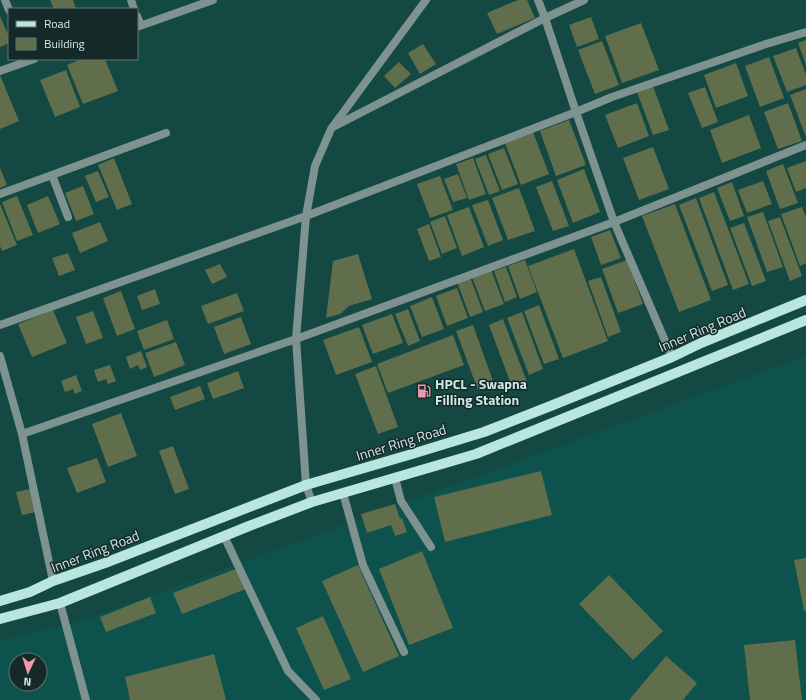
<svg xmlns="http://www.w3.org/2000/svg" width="806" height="700" viewBox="0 0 806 700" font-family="'Titillium Web',sans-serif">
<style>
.built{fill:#0d524c;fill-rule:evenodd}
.building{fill:#606e4b}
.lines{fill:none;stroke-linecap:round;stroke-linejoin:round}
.service{stroke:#7e9390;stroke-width:8}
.minor{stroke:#7e9390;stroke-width:8}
.primary{stroke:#bae6e0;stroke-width:10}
.labels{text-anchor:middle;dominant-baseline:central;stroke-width:3;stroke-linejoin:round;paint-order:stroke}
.street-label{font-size:14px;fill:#cfe9e5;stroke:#152a28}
.poi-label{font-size:14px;font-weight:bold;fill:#cfe9e5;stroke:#152a28;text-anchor:start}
</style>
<rect width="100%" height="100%" fill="#144843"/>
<path class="built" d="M806,356V700H0V640L82,621ZM16,660H40V684H16Z"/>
<path class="building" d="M50,0H73L76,9H54Z
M518,0H527L535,18L497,34L487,13Z
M0,16L9,37V43L0,47Z
M591,17L599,39L577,47L569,25Z
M641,23L659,70L622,83L605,36Z
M806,40V65L798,43Z
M602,41L619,85L595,94L578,50Z
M423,44L436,64L420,74L408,53Z
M796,48L806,75V85L787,92L773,56Z
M769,57L784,98L760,107L745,66Z
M82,59H105L118,91L83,104L67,65Z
M399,62L411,74L395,88L384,76Z
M736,63L748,96L716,108L704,75Z
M66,70L80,107L55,117L40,80Z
M0,75L19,121L0,129Z
M653,86L669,130L653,135L637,92Z
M705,87L718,122L702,128L688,93Z
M806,89V137L790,95Z
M637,103L649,136L618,148L605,115Z
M788,103L802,141L778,149L764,112Z
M749,115L761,148L722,163L710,130Z
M569,120L586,165L556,176L540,131Z
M533,132L549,174L521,185L505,143Z
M653,147L669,189L639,200L623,158Z
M504,148L518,184L502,190L488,154Z
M486,155L500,191L489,195L475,159Z
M114,158L132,204L117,210L98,165Z
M473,158L486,194L469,200L456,164Z
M806,161V188L796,192L787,168Z
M783,164L798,203L780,209L766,171Z
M0,168L7,185L0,188Z
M584,169L600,212L573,223L557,180Z
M98,171L109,197L96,202L85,176Z
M458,174L467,198L453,202L444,179Z
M440,176L453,210L430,218L417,184Z
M552,181L569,226L553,231L536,187Z
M763,181L772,204L747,213L738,190Z
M732,182L744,216L730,221L717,188Z
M83,186L94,214L76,221L65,193Z
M519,188L535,231L508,240L492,198Z
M714,192L749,284L733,290L699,198Z
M17,196L33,235L17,241L2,202Z
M48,196L60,224L38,233L27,205Z
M696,198L728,285L712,291L679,205Z
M488,200L503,240L488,246L472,205Z
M0,204L17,245L2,251L0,246Z
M675,204L711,300L679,312L642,216Z
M469,207L484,247L462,256L447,215Z
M802,207L806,217V263L800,266L781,214Z
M763,212L783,267L767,272L747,217Z
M445,216L457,248L442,254L430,222Z
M780,217L802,276L790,281L768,221Z
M100,222L108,241L80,253L72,233Z
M744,223L766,281L752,286L730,228Z
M429,224L441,257L429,261L417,229Z
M610,230L621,258L601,265L591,237Z
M574,249L608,341L563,358L528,266Z
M68,253L75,270L59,276L52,258Z
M358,254L372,299L349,306L340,314L326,318L333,261Z
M525,260L537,292L520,299L508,266Z
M627,260L643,304L618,313L602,269Z
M220,264L227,277L212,284L205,270Z
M506,267L517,297L505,302L494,271Z
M491,270L504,304L485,311L472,277Z
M470,277L483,312L470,317L457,282Z
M601,277L621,332L608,337L588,281Z
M457,288L468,318L447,326L436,296Z
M155,289L160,304L142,310L137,296Z
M121,291L135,329L117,336L103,298Z
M237,293L244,311L208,324L201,306Z
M432,297L444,329L422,337L410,306Z
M539,305L559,359L544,364L524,311Z
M408,309L420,341L408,346L395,314Z
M53,310L67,343L32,357L18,324Z
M93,311L103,338L86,344L76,317Z
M522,312L543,369L529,375L507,318Z
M392,314L403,343L373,354L362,325Z
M241,317L251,344L224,354L214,327Z
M503,319L527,382L512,387L489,325Z
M167,320L174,339L144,350L137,331Z
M473,325L494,384L478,390L456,331Z
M359,327L372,362L336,375L323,340Z
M453,335L464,365L388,393L377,364Z
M176,342L185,365L154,377L145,353Z
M141,351L147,367L140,370L138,365L130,369L126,357Z
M110,365L116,381L108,384L106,379L98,382L94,370Z
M376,366L398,427L378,434L355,374Z
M238,371L244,388L213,399L207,383Z
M76,375L82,391L75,394L73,389L65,392L61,381Z
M200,386L205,399L175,410L170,397Z
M121,413L137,456L108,467L92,424Z
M173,446L189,489L175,494L159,451Z
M97,458L106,482L77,493L67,468Z
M541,471L552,515L445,542L434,497Z
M30,489L36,512L22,515L16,492Z
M395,504L400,519L402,518L407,532L395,536L391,525L367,533L361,514Z
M422,551L453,628L409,645L379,569Z
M806,558V611H804L794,560Z
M358,565L399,656L363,672L322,581Z
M238,568L246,589L182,614L173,593Z
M609,575L663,631L633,660L579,604Z
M150,597L156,613L106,632L100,617Z
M323,616L351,679L324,690L296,628Z
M795,640L802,700H750L744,645Z
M214,654L226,700H130L125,677Z
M666,656L697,683L683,700H629Z"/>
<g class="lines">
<path class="service" d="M395,478L401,501L431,547
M343,493L363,565L404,652
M224,536L288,671L316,700
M60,603L86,700"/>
<path class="minor" d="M5,0L9,10
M131,0L134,9
M538,0L545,18L576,112L614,222L672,357
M137,16L141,25
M137,27L213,0
M0,71L34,59
M333,127L545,18L584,0
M52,175L166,133
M0,194L52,175L68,217
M0,325L306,216L576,112L612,97L763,45L806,32
M0,356L22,434L53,581
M22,434L296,339L614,222L806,145
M312,502L306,485L296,339L306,216L315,166L331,129L426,0"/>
<path class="primary" d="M0,601L30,592L53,581L105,563L306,485L412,454L484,432L548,407L672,357L701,343L806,300
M0,619L60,603L249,526L312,502L476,454L806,320"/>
</g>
<defs>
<g id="fuel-bare" transform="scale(1.08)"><path d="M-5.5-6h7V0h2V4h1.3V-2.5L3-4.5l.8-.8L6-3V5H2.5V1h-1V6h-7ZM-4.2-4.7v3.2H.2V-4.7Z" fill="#f29aad" stroke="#152a28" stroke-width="2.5" paint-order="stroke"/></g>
</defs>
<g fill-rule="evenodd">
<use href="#fuel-bare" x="424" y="391"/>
</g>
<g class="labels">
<g class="street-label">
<text transform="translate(702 329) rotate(-23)">Inner Ring Road</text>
<text transform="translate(401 442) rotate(-17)">Inner Ring Road</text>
<text transform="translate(95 551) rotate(-21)">Inner Ring Road</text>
</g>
<g class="poi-label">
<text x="435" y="383">HPCL - Swapna<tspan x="435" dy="16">Filling Station</tspan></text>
</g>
</g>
<rect x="8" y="8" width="130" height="52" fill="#152a28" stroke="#5f7674"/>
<rect x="16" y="21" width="20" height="6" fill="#bae6e0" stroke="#5f7674"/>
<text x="44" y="28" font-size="12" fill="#cfe9e5">Road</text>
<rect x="16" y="38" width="20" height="12" fill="#606e4b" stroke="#5f7674"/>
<text x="44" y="48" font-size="12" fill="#cfe9e5">Building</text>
<g transform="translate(28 672) rotate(184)"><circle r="19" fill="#152a28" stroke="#5f7674"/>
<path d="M0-3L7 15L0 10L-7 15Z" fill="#f29aad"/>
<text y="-6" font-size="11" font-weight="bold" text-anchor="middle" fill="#cfe9e5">N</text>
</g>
</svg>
